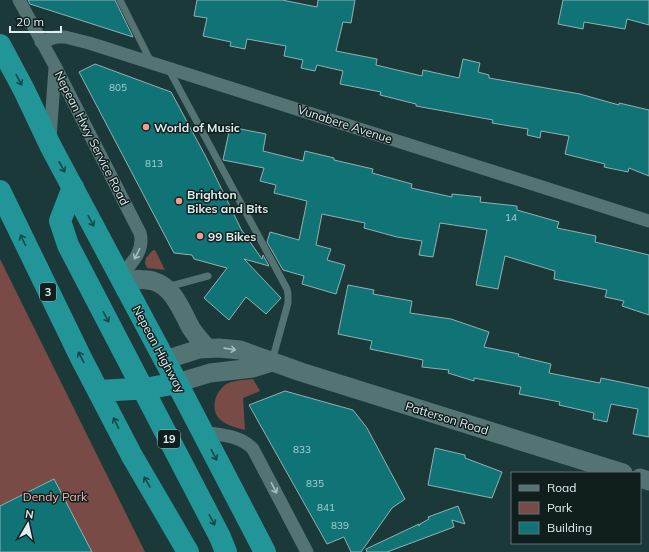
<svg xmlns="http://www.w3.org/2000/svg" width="649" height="552" viewBox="0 0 649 552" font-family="Mulish,sans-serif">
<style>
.green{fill:#784b46}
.building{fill:#107477;stroke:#91b1b2}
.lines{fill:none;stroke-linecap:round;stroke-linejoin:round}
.lane{stroke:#547373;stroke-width:7}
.street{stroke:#547373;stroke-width:13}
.secondary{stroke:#547373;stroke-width:19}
.highway{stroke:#219598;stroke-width:22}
.oneway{stroke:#174849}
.oneway2{stroke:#a7bdbd}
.poi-dot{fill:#f59c92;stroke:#111e1e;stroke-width:1.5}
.labels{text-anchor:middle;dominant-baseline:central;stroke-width:3;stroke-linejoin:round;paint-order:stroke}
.number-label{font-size:10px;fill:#aad0d1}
.shield{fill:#111e1e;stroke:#a0b0b0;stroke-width:1}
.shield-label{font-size:11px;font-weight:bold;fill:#deeeef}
.street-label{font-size:12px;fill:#deeeef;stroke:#111e1e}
.poi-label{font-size:12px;font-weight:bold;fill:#deeeef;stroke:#111e1e;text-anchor:start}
.park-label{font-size:12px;fill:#f7b4ac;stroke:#111e1e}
</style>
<rect width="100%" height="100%" fill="#1c393a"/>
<path class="green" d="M155,250L165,270L147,268L145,263L146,258L152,251Z
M0,259L145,552H0Z
M253,379L260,391L243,398L245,430C229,426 211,421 215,401C216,395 220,389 225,385C232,380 244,380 253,379Z"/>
<path class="building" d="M28,0H115L133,37L30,4Z
M197,0H282L317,7L318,0H355L351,23L343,22L336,51L377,59L376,65L422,76L423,70L459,78L463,59L480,63L478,72L489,75V78L580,94L619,105V103L649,110V176L629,168L628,172L604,167L605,164L565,154L569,136L541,131L540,138L527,135L528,129L492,123L493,120L416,106V104L380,95L381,92L340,84L343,71L317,65L315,71L301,68L303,60L284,56L286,46L247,39L245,49L230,46L231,42L203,36L207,18L194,16Z
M563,0H649V25L627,19L625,29L584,22L583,29L558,24Z
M95,64L171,92L206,157L241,229L262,259L263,255L269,266L244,259L281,298L266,314L246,297L229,320L204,298L227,268L194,259L192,255L174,253L79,72Z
M230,127L266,134L263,151L303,161L305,151L334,158V160L373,169L372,173L412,184L411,188L452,197V194L481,197L480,202L517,206V210L559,222L557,228L596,236L595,242L649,255V315L622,306L624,301L605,297L607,290L554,279L555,271L505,256L498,289L476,285L487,230L440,223L433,257L419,255L422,241L397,237L364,228L365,223L322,214L316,245L331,249L327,260L345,265L336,294L302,284L304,276L283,270L267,242L270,232L299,240L307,201L274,193L276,185L260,181L264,168L223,160Z
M348,285L374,290L373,294L412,301L410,313L451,319L489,332L484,347L519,354L518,356L551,364L549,373L600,383L601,378L649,388V437L633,434L638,409L611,404L607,422L593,419L594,413L559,405L560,402L519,394L521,387L474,378V381L448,373L449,370L422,367L423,360L370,349L372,341L338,334Z
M285,391L353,410L367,428L405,499L392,508L361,552H351L344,537L327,544L249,405Z
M435,448L465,455V458L502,472L492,498L428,485Z
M54,479L92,552H0V506Z
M458,506L465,524L452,520L454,527L387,552H367L366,549L419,524V526L420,524L429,519L428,517Z"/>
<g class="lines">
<path class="lane" d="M120,0L151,62
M168,68L287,289L288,294V303L272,361
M167,287L208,276"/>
<path class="street" d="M19,0L55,66L140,233C145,251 131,264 120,276
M41,42L56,37H65L89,43L649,221
M50,138L55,68
M203,432C220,435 240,435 253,449L307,552"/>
<path class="secondary" d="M122,280C132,280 143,278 153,281C174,287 182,312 191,328C196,336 202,342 207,348
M165,360L199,349L219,348L240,350L301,372L623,473
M177,383L210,373L253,368L272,362
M640,478L649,481"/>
<path class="highway" d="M0,45L24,90L51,147L177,383L265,552
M73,187L60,221L68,245L220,537L226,552
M0,191L81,358L132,456L188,552
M99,391L150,388L177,383"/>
</g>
<defs><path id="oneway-shaft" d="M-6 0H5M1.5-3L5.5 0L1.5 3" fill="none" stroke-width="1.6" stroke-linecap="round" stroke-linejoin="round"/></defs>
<g class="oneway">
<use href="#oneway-shaft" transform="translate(19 80) rotate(62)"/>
<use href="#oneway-shaft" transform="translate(62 167) rotate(61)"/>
<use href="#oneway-shaft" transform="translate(91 221) rotate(62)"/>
<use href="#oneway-shaft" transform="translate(23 240) rotate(-115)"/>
<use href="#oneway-shaft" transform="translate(106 317) rotate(62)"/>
<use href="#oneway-shaft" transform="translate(81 357) rotate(-117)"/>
<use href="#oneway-shaft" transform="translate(116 423) rotate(-116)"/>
<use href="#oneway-shaft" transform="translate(214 455) rotate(62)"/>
<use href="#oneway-shaft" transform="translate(147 482) rotate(-120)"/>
<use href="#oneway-shaft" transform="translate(212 520) rotate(62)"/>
</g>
<g class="oneway2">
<use href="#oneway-shaft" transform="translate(137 254) rotate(117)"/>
<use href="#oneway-shaft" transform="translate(230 349) rotate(8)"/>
<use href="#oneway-shaft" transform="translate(274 488) rotate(63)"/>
</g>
<g class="poi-dot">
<circle cx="146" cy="127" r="4"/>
<circle cx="179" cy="201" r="4"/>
<circle cx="200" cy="236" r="4"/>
</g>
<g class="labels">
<g class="number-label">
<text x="118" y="87">805</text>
<text x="154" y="163">813</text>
<text x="511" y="217">14</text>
<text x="302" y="449">833</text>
<text x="315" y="483">835</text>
<text x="326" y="507">841</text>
<text x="340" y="525">839</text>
</g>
<g class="shield">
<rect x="40" y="283" width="16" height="18" rx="3"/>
<rect x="158" y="430" width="22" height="18" rx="3"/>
</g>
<g class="shield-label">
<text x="48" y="292">3</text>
<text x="169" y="439">19</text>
</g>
<g class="street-label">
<text transform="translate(345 124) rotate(18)">Vunabere Avenue</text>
<text transform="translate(92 138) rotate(63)">Nepean Hwy Service Road</text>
<text transform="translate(159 349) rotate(62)">Nepean Highway</text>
<text transform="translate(447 418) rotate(17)">Patterson Road</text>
</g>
<g class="poi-label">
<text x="154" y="127">World of Music</text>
<text x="187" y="194">Brighton<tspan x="187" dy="14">Bikes and Bits</tspan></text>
<text x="208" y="236">99 Bikes</text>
</g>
<g class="park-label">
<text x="55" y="496">Dendy Park</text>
</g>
</g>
<rect x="511" y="472" width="130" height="72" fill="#111e1e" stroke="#637172"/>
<rect x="519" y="485" width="20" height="6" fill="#547373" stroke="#637172"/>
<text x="547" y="492" font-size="12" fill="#deeeef">Road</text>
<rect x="519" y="502" width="20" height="12" fill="#784b46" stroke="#637172"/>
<text x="547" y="512" font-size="12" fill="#deeeef">Park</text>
<rect x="519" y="522" width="20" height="12" fill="#107477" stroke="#637172"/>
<text x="547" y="532" font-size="12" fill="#deeeef">Building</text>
<g transform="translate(28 524) rotate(9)" stroke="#111e1e" stroke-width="3" paint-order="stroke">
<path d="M0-3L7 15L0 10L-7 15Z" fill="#deeeef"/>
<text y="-6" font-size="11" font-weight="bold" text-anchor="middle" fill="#deeeef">N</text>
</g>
<path d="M10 26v6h51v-6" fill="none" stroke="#deeeef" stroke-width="2"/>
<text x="16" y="26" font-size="12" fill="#deeeef" stroke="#111e1e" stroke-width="3" paint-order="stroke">20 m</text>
</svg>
